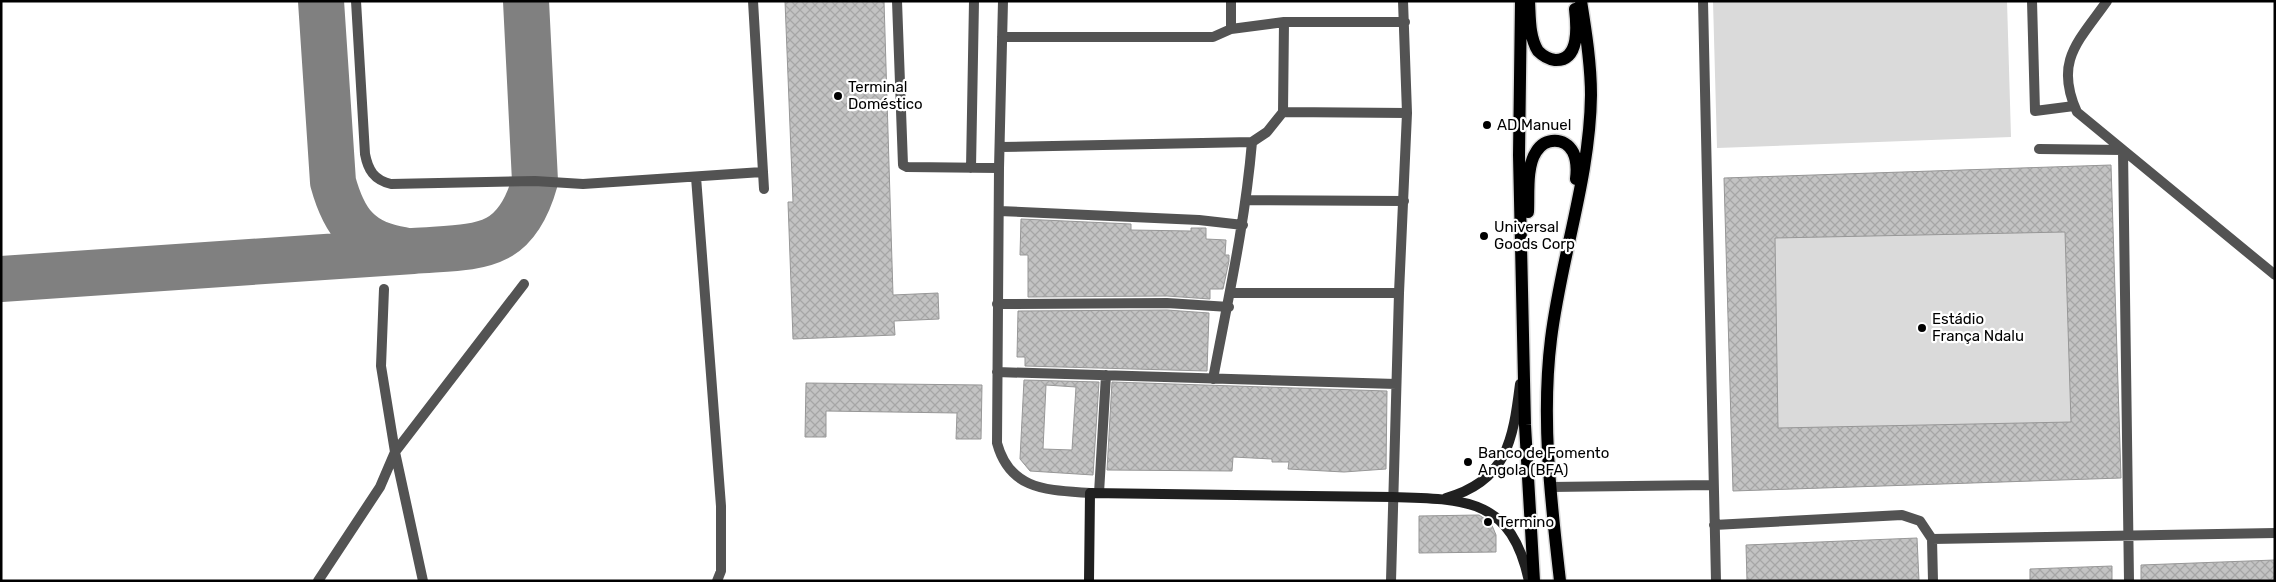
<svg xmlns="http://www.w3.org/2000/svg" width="2276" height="582" viewBox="0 0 2276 582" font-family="Rubik,sans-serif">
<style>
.green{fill:#dadada}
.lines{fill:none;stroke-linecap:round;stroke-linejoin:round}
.taxiway{stroke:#808080;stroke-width:46}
.building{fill:url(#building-cross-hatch);stroke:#979797;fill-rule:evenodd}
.primary-casing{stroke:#dbdbdb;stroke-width:15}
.lane{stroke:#535353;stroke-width:10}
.street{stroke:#535353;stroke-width:10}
.secondary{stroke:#202020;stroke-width:10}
.primary{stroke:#000;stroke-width:12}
.poi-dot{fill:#000;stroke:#fff;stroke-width:2}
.labels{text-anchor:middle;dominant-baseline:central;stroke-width:4.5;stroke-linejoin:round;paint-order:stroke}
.poi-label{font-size:15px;fill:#000;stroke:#fff;text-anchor:start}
</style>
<defs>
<pattern id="building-cross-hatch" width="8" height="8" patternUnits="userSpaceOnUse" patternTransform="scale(1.25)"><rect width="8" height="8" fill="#c3c3c3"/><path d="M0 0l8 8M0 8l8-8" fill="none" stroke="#a6a6a6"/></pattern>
</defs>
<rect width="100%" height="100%" fill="#fff"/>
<path class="green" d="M1713,1H2007L2011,137L1717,148Z
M2111,165L2121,478L1733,491L1724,178Z"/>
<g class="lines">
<path class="taxiway" d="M321,1L333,182C344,222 360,244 403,250
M1,279L413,251C477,246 515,253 535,181L526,1"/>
</g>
<path class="building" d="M785,1H884L893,295L938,293L939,319L894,321L895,335L793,339L788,202H793Z
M2111,165L2121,478L1733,491L1724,178ZM2065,232L2071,422L1778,428L1775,238Z
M1021,219L1131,224V230L1191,231V228H1206V239L1226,240L1225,255H1229V261L1223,289H1210V299L1167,296L1028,297V255H1020Z
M1167,310L1209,313L1207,371L1025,366V357H1017L1018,311Z
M1024,380L1099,382L1093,475L1030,471L1020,459ZM1046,385L1076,387L1072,450L1043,449Z
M1112,382L1387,391L1386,469L1344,472L1288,469L1289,462H1272V459L1233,457L1232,471L1107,470Z
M806,383L982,385L981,439H956L957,413L826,411V437H805Z
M1479,515L1491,523L1496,535V552L1419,553V516Z
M1917,538L1919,581H1747L1746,545Z
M2275,560V581H2141V565Z
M2112,566V581H2030V569Z"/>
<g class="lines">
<g class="primary-casing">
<path id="primary" d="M1521,1L1519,155L1525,425L1534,581
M1529,1C1530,17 1529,37 1538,51C1542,55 1548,59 1555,60C1580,61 1577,26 1575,9
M1528,212C1529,195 1526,167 1536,152C1545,137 1565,137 1573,152C1577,160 1577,171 1576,179
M1560,581C1551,501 1541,419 1551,339C1561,257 1590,178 1591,95C1591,64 1586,32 1581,1"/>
</g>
<path class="lane" d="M356,1L365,154C368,170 374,180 391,184L535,181L583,184L762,172
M753,1L764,189
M897,1L903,165L907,167L999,168
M1703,1L1716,581
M2032,1L2035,111L2074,106
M2107,1C2078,42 2054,61 2077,112L2275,275
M2039,149L2123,150
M2123,150L2129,581
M971,168L974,1
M696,177L721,506V571L717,581
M384,289L381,366L395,452L423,581
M1550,487L1713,485
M1714,525L1902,515L1920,521L1932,539L1933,581
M1932,539L2275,533
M318,581L380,487L395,452L524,284"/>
<path class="street" d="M1003,1L999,168L997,443C1010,491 1048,490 1090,493
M1231,1V29
M1002,37H1213L1231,29L1284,22H1405
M1283,112L1407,113
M1000,147L1252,142
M1247,200L1404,201
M999,211L1199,220L1243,225
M1232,293H1399
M997,304L1167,303L1229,307
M997,372L1396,384
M1213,379C1228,299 1245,224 1252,142L1267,132L1283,112L1284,22
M1099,493L1106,375
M1391,581L1399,293L1407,113L1403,1"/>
<path class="secondary" d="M1446,498C1507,481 1513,440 1520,384
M1089,581L1090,493L1393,497C1466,499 1511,498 1529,581"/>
<use href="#primary" class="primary"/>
</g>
<g class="poi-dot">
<circle cx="838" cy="96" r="5"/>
<circle cx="1487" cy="125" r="5"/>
<circle cx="1484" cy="236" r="5"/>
<circle cx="1922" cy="328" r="5"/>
<circle cx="1468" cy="462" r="5"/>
<circle cx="1488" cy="522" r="5"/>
</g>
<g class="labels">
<g class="poi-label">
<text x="848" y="87">Terminal<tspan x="848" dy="17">Doméstico</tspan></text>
<text x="1497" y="125">AD Manuel</text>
<text x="1494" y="227">Universal<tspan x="1494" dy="17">Goods Corp</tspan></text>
<text x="1932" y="319">Estádio<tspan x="1932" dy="17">França Ndalu</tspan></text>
<text x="1478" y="453">Banco de Fomento<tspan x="1478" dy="17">Angola (BFA)</tspan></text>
<text x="1498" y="522">Termino</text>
</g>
</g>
<rect width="2276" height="582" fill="none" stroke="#000000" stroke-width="5"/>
</svg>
